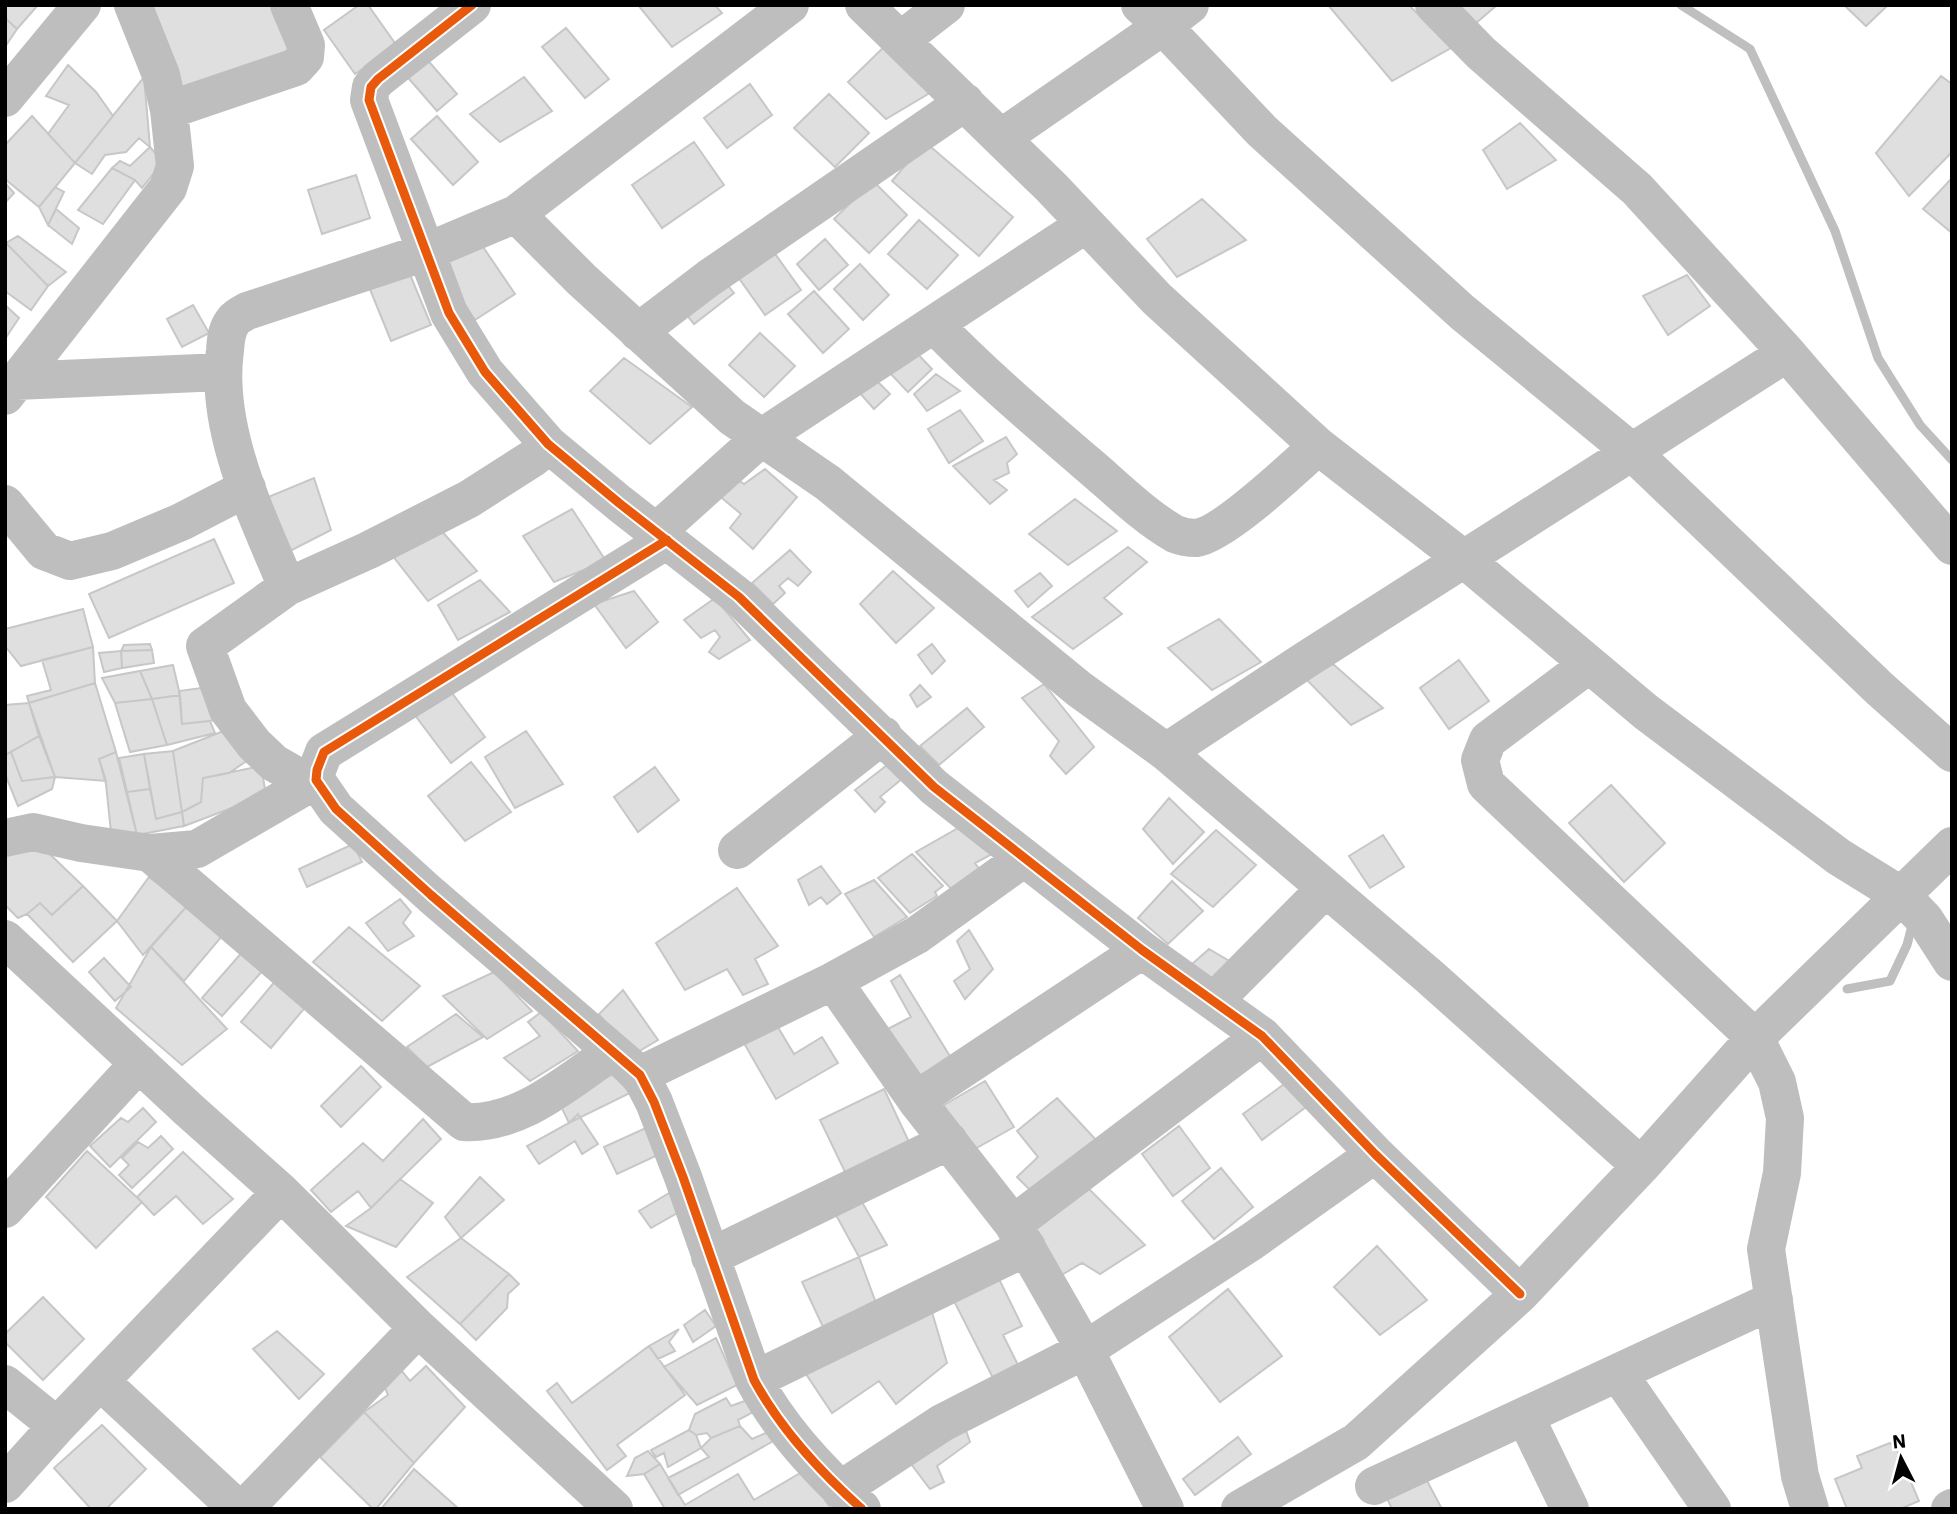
<svg xmlns="http://www.w3.org/2000/svg" width="1957" height="1514" viewBox="0 0 1957 1514" font-family="'IBM Plex Sans',sans-serif">
<style>
.lines{fill:none;stroke-linecap:round;stroke-linejoin:round}
.stream{stroke:#bfbfbf;stroke-width:9}
.building{fill:#dfdfdf;stroke:#c7c7c7;stroke-width:2}
.minor{stroke:#bebebe;stroke-width:38}
.cycleway-casing{stroke:#fff;stroke-width:13}
.cycleway{stroke:#e8590c;stroke-width:9}
</style>
<rect width="100%" height="100%" fill="#fff"/>
<g class="lines">
<path class="stream" d="M1681,5L1750,49L1835,231L1878,358L1920,425L1952,460
M1847,989L1890,981L1907,945L1913,922"/>
</g>
<path class="building" d="M5,5H38L17,29L5,18Z
M139,5H277L296,58L175,96Z
M359,5H368L397,46L355,74L324,30Z
M638,5H715L722,13L672,47Z
M1328,5H1409L1451,48L1392,81Z
M1452,5H1497L1475,24Z
M1844,5H1888L1866,26Z
M5,18L17,29L5,47Z
M566,28L609,79L585,98L542,47Z
M886,45L933,91L886,119L848,82Z
M424,56L457,94L437,111L404,73Z
M68,65L96,92L113,116L75,163L48,134L69,105L46,96Z
M1941,76L1952,84V152L1909,196L1876,153Z
M144,77L150,147L139,138L126,152L105,155L92,174L75,163Z
M524,77L552,111L500,142L470,114Z
M750,84L772,115L727,148L704,118Z
M829,94L869,133L835,167L794,128Z
M32,116L75,163L39,207L5,179V145Z
M437,116L478,162L453,185L411,139Z
M1520,123L1556,160L1507,189L1483,150Z
M694,142L724,185L662,228L632,185Z
M925,142L1013,217L979,256L892,181Z
M150,147L163,162L142,188L135,180L112,168L120,161L130,166Z
M112,168L135,180L103,224L78,210Z
M356,175L370,218L322,234L308,190Z
M1952,178V233L1923,209Z
M873,181L907,215L869,253L834,219Z
M5,183L14,193L5,203Z
M55,187L64,192L48,225L39,207Z
M1202,199L1246,240L1177,277L1147,239Z
M56,209L79,228L72,244L48,225Z
M919,220L958,255L927,289L888,254Z
M18,236L66,272L48,286L6,243Z
M825,239L848,265L819,290L797,264Z
M479,241L515,294L475,320L439,268Z
M6,243L48,286L31,310L5,291Z
M773,251L801,290L765,315L738,277Z
M860,264L889,295L863,320L834,289Z
M406,265L431,325L391,341L367,282Z
M1687,275L1710,306L1668,335L1643,296Z
M722,278L734,293L694,324L681,308Z
M814,291L849,329L823,353L788,314Z
M5,305L19,318L5,339Z
M193,305L209,333L182,347L167,319Z
M760,333L795,366L764,397L729,365Z
M913,349L932,369L908,392L889,372Z
M624,358L692,407L650,444L590,391Z
M936,374L960,391L927,411L914,394Z
M875,379L890,394L874,409L859,392Z
M960,410L983,441L949,463L928,429Z
M1006,437L1017,454L1007,463L1009,473L994,480L1007,490L990,504L953,466Z
M765,469L797,497L753,549L730,528L741,514L717,494L735,478L744,484Z
M314,478L331,530L282,555L261,500Z
M1075,499L1117,531L1068,565L1029,534Z
M572,509L606,561L554,582L523,536Z
M439,528L477,571L428,601L392,555Z
M214,539L234,583L109,638L89,594Z
M1128,547L1147,562L1104,598L1122,614L1073,649L1032,617Z
M790,550L811,572L798,586L788,578L779,586L785,593L773,604L752,583Z
M893,571L934,608L896,643L860,604Z
M1040,573L1052,586L1028,607L1015,591Z
M480,580L510,612L458,640L438,605Z
M634,591L658,622L626,648L594,604Z
M715,598L750,640L719,659L709,652L720,637L715,630L701,638L684,620Z
M83,609L93,647L21,666L5,646V629Z
M1219,619L1261,662L1212,690L1168,648Z
M150,644L152,650L121,651L124,645Z
M932,644L945,661L932,674L918,655Z
M93,647L95,683L29,703L27,696L51,690L42,660Z
M152,650L154,663L122,668L121,651Z
M121,651L122,668L104,672L99,653Z
M1459,660L1489,701L1449,729L1420,688Z
M1333,664L1383,708L1351,725L1306,679Z
M173,665L180,695L152,699L140,671Z
M140,671L152,699L115,703L102,678Z
M95,683L116,752L99,759L106,781L55,777L29,703Z
M1044,684L1094,747L1066,774L1050,756L1059,741L1022,698Z
M920,685L931,697L917,707L910,695Z
M208,687L218,720L182,724L179,691Z
M449,689L485,737L451,763L414,714Z
M180,695L182,724L210,721L215,733L167,745L152,699Z
M152,699L167,745L130,752L115,703Z
M29,703L39,736L5,755V705Z
M967,708L984,727L939,765L920,746Z
M226,730L251,758L229,773L203,778L201,802L182,812L173,751Z
M526,731L563,784L515,808L485,757Z
M39,736L55,777L22,781L11,752Z
M173,751L182,812L156,819L144,754Z
M11,752L22,781L55,777L52,789L18,806L5,774V755Z
M116,752L137,835L112,842L106,784L99,759Z
M144,754L150,789L127,792L119,758Z
M471,762L511,812L465,841L428,796Z
M887,765L903,778L880,797L885,802L875,812L855,790Z
M261,766L266,795L184,826L182,812L201,802L203,778Z
M655,767L679,800L638,832L614,797Z
M1611,785L1665,843L1624,882L1569,823Z
M150,789L156,819L182,812L184,826L137,835L127,792Z
M1169,798L1204,832L1173,864L1143,829Z
M960,827L992,854L975,863L982,873L956,894L916,852Z
M1216,830L1256,865L1213,907L1171,874Z
M1383,835L1404,867L1370,888L1349,856Z
M32,837L83,886L52,915L40,903L27,914L18,918L5,905V854Z
M353,844L362,862L307,887L299,869Z
M912,854L943,886L935,892L937,896L910,913L878,878Z
M821,866L841,893L827,904L821,897L809,905L798,880Z
M149,877L187,906L143,955L117,921Z
M874,880L907,917L874,937L845,894Z
M1172,881L1203,911L1168,944L1138,918Z
M83,886L117,921L73,962L27,914L40,903L52,915Z
M737,888L778,946L755,959L768,984L743,995L727,969L685,990L656,943Z
M400,899L411,912L403,923L414,936L388,951L366,923Z
M187,906L223,935L184,981L151,947Z
M349,927L420,986L382,1021L313,962Z
M969,930L993,969L965,999L954,981L970,969L957,941Z
M151,947L227,1029L182,1065L116,1008Z
M245,949L266,967L222,1016L202,998Z
M1209,949L1231,962L1210,981L1191,965Z
M104,958L131,987L115,1001L89,972Z
M494,972L532,1011L487,1039L443,996Z
M900,975L951,1058L915,1078L884,1031L911,1017L891,981Z
M277,979L308,1004L271,1048L241,1022Z
M623,990L658,1040L631,1056L599,1014Z
M541,1012L578,1051L530,1081L504,1058L540,1036L528,1022Z
M456,1014L483,1037L427,1067L407,1047Z
M776,1024L794,1054L822,1037L838,1063L776,1099L744,1043Z
M361,1066L381,1087L341,1127L321,1106Z
M609,1070L630,1093L569,1123L556,1096Z
M985,1081L1014,1127L966,1154L939,1108Z
M1287,1082L1306,1107L1262,1140L1243,1114Z
M884,1089L910,1144L846,1174L820,1120Z
M1057,1098L1096,1140L1032,1192L1017,1177L1038,1157L1017,1131Z
M143,1108L156,1122L110,1167L90,1146L121,1118L128,1122Z
M578,1114L598,1144L582,1154L575,1141L539,1164L527,1146L569,1123Z
M423,1119L441,1139L371,1208L358,1191L331,1212L311,1190L363,1143L383,1161Z
M1179,1126L1210,1168L1173,1196L1142,1154Z
M648,1127L660,1154L617,1174L604,1147Z
M161,1136L173,1149L132,1188L119,1175L129,1165L122,1158L138,1142L148,1148Z
M87,1151L142,1202L96,1248L46,1197Z
M183,1152L233,1199L203,1224L176,1196L154,1215L137,1197Z
M1221,1168L1253,1207L1214,1239L1182,1201Z
M480,1177L504,1200L461,1238L445,1217Z
M400,1179L433,1203L396,1247L346,1226L371,1208Z
M1089,1189L1145,1245L1100,1274L1082,1263L1053,1280L1026,1236Z
M671,1192L679,1212L651,1228L639,1211Z
M859,1197L887,1245L859,1257L836,1215Z
M461,1238L509,1274L460,1324L407,1277Z
M1377,1246L1427,1300L1380,1335L1334,1287Z
M859,1257L876,1303L823,1327L802,1282Z
M509,1274L519,1284L508,1294L507,1308L476,1340L460,1324Z
M998,1277L1022,1326L1003,1335L1021,1371L996,1384L953,1299Z
M1228,1289L1282,1356L1220,1402L1169,1337Z
M43,1297L84,1339L43,1380L5,1342V1334Z
M929,1302L947,1363L896,1404L879,1381L832,1413L802,1368Z
M705,1310L716,1326L693,1342L684,1325Z
M679,1329L669,1342L675,1351L658,1359L649,1346Z
M277,1331L324,1374L299,1399L253,1349Z
M716,1338L737,1385L697,1405L664,1367Z
M649,1346L685,1395L617,1445L626,1456L607,1470L547,1391L557,1383L572,1403Z
M426,1366L465,1407L414,1463L364,1412L388,1395L383,1383L400,1369L410,1381Z
M726,1398L731,1406L753,1398L761,1408L738,1420L740,1426L711,1438L707,1433L696,1435L689,1430L695,1414Z
M364,1412L414,1463L376,1509H373L320,1457Z
M963,1422L970,1442L937,1466L944,1482L930,1489L905,1456Z
M102,1425L146,1469L106,1509H91L54,1468Z
M740,1426L752,1439L768,1432L775,1440L678,1495L668,1478L709,1457L701,1448L711,1438Z
M689,1430L696,1435L701,1448L668,1467L664,1453L656,1457L651,1450Z
M1238,1437L1251,1454L1195,1495L1183,1479Z
M1890,1443L1897,1449L1919,1501L1900,1509H1847L1835,1479L1862,1468L1857,1456Z
M648,1451L660,1464L644,1474L627,1476L635,1458Z
M660,1464L685,1505L738,1474L754,1500L807,1469L831,1509H665L644,1474Z
M414,1469L459,1509H381Z
M1425,1477L1442,1509H1392L1385,1494Z"/>
<g class="lines">
<path class="minor" d="M472,5L378,79L371,87L369,100L449,313L485,372L548,444L619,503L739,597L934,787L1142,950L1262,1036L1375,1154L1520,1294
M864,5L1051,187L1157,299L1318,446
M1140,5L1163,26L1262,131L1462,312L1632,452L1880,689L1952,753
M1434,5L1481,53L1637,189L1787,353L1952,546
M901,40L946,5
M5,98L82,5
M169,110L296,67L305,57L306,45L289,5
M1001,138L1163,26L1190,5
M516,214L582,280L732,417L828,483L1079,689L1166,752L1430,977L1641,1166
M935,325C981,373 1033,417 1084,461C1113,485 1142,515 1175,534C1180,536 1190,538 1196,538C1223,535 1296,466 1318,446L1465,560L1646,712L1839,857L1902,896L1925,920L1952,962
M638,332L709,278L965,102
M16,381L222,372
M5,396L168,188L175,166L169,110L161,75L133,5
M5,504L44,551L70,561L112,551L181,522L247,488
M656,532L761,438L1086,224
M667,540L324,752L317,770L316,780L336,809L431,895L640,1075L654,1102L683,1177L754,1380C781,1430 819,1471 862,1509
M287,587C257,515 214,429 225,350C226,340 226,329 234,320C237,316 242,314 247,311L426,252L516,214L790,5
M1588,665L1488,740L1480,760L1486,784L1755,1038L1777,1082L1785,1118L1782,1173L1766,1249L1800,1476L1810,1509
M1166,752L1307,659L1787,353
M316,780L295,775L274,763L254,744L228,710L205,646L287,587L369,550L469,499L533,458L548,444
M5,838L33,832L81,843L150,853L197,849L316,780
M737,850L883,735
M150,853L464,1122C521,1125 567,1082 612,1052
M5,939L189,1110L281,1192L418,1328L614,1509
M833,981L916,1100L1013,1224L1085,1350L1165,1509
M1215,1000L1325,889
M640,1075L833,981L917,935L1024,858
M916,1100L1142,950
M5,1209L139,1063
M1013,1224L1262,1036
M710,1257L949,1141
M1618,1373L1712,1509
M754,1380L1027,1247
M100,1381L238,1509
M5,1384L57,1426
M1525,1416L1570,1509
M5,1484L57,1426L281,1192
M1374,1486L1774,1300
M840,1490L942,1423L1085,1350L1251,1242L1375,1154
M244,1509L418,1328
M1240,1509L1356,1442L1520,1294L1641,1166L1755,1038L1952,846
M1950,1509L1952,1508"/>
<g class="cycleway-casing">
<path id="cycleway" d="M472,5L378,79L371,87L369,100L449,313L485,372L548,444L619,503L739,597L934,787L1142,950L1262,1036L1375,1154L1520,1294
M667,540L324,752L317,770L316,780L336,809L431,895L640,1075L654,1102L683,1177L754,1380C781,1430 819,1471 862,1509"/>
</g>
<use href="#cycleway" class="cycleway"/>
</g>
<rect width="1957" height="1514" fill="none" stroke="#000000" stroke-width="14"/>
<g transform="translate(1901 1458) rotate(354)" stroke="#ffffff" stroke-width="5" paint-order="stroke">
<path d="M0-5L12 26L0 18L-12 26Z" fill="#000000"/>
<text y="-10" font-size="19" font-weight="bold" text-anchor="middle" fill="#000000">N</text>
</g>
</svg>
